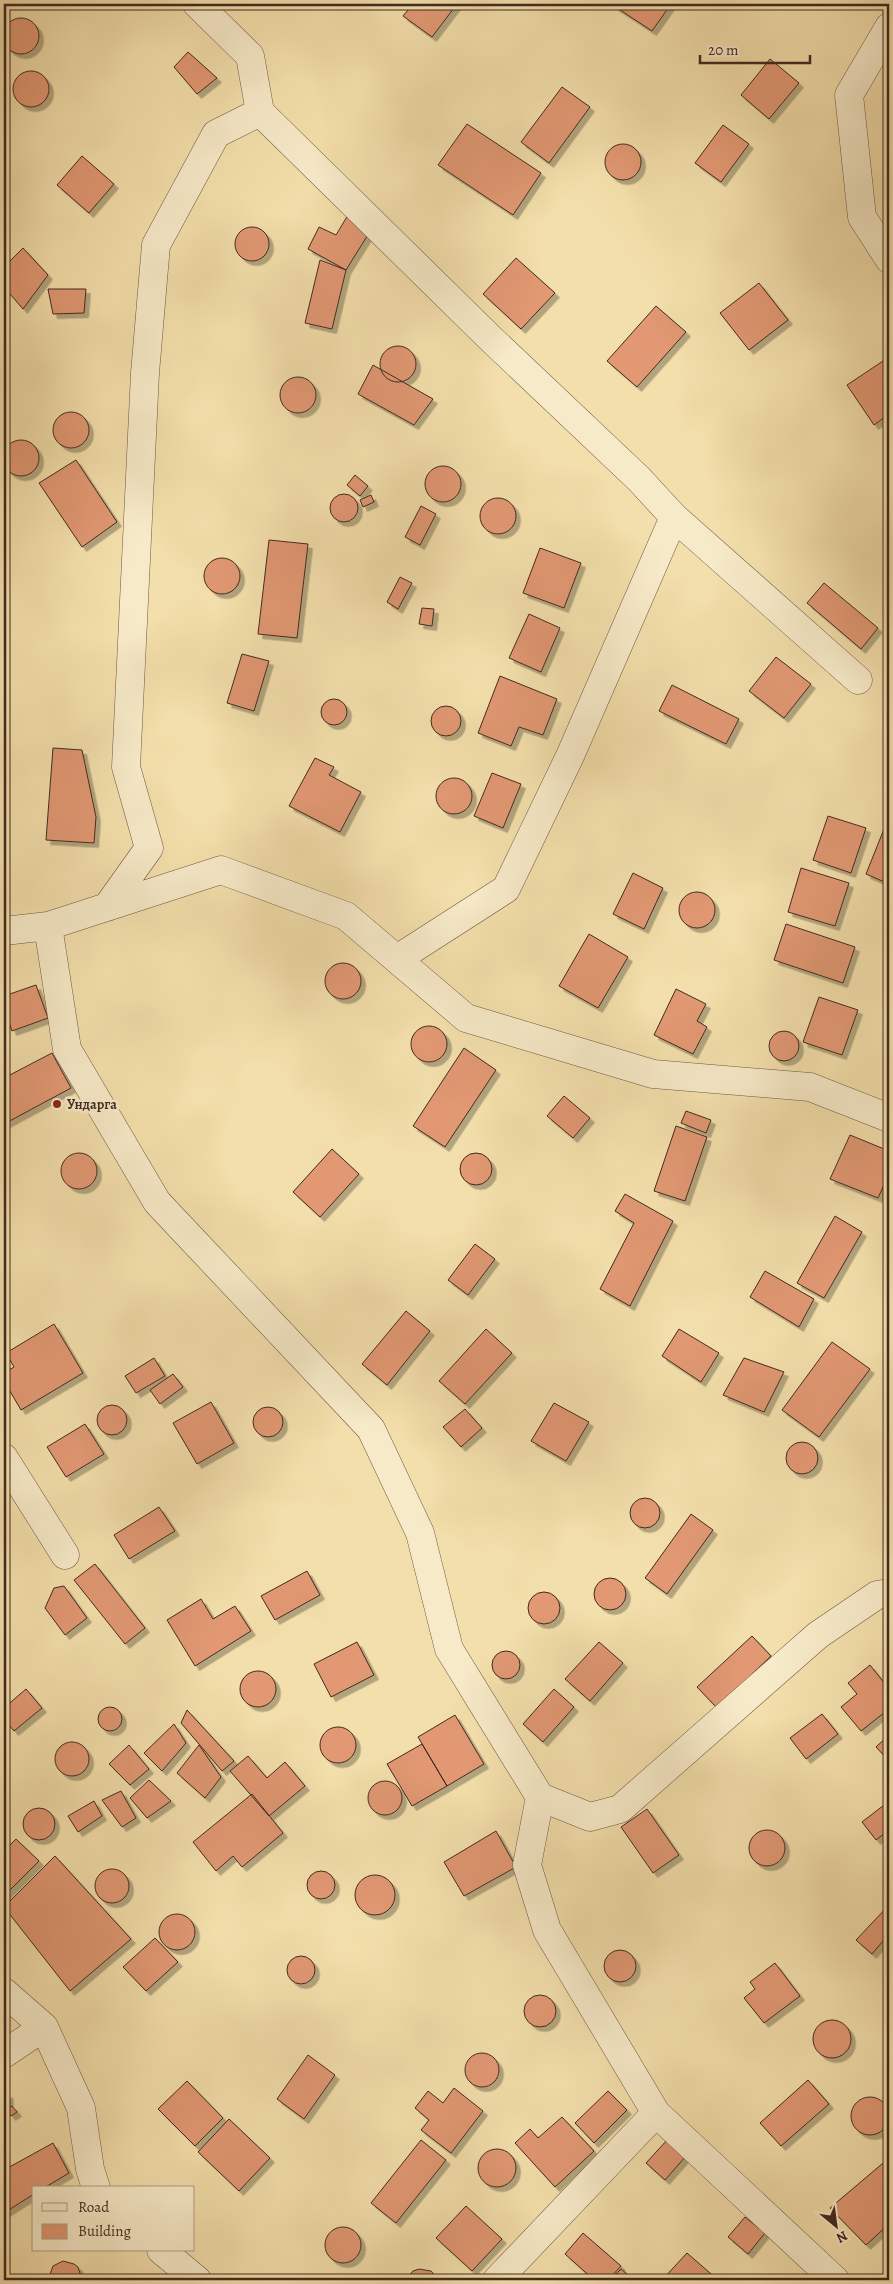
<svg xmlns="http://www.w3.org/2000/svg" width="893" height="2284" viewBox="0 0 893 2284" font-family="Alegreya,serif">
<style>
.building{fill:#e19873;stroke:#412a20;filter:url(#shadow)}
.lines{fill:none;stroke-linecap:round;stroke-linejoin:round}
.minor-casing{stroke:#6e5743;stroke-width:29}
.minor{stroke:#f7eac8;stroke-width:28}
.poi-dot{fill:#8f2418;stroke:#f7eac8;stroke-width:2}
.labels{text-anchor:middle;dominant-baseline:central;stroke-width:5;stroke-linejoin:round;paint-order:stroke}
.poi-label{font-size:14px;font-weight:bold;fill:#412a20;stroke:#f7eac8;text-anchor:start}
</style>
<defs>
<filter id="shadow"><feDropShadow dx="4.5" dy="4.5" stdDeviation="0" flood-color="#0004"/></filter>
</defs>
<rect width="100%" height="100%" fill="#f3dfab"/>
<filter id="stains"><feTurbulence type="fractalNoise" baseFrequency=".004" numOctaves="4"/><feColorMatrix values="0 0 0 0 .2 0 0 0 0 .09 0 0 0 0 .02 0 0 0 .5 -.17"/></filter>
<radialGradient id="worn" r=".72"><stop offset=".6" stop-color="#630" stop-opacity="0"/><stop offset="1" stop-color="#630" stop-opacity=".3"/></radialGradient>
<path class="building" d="M413,4H457L432,37L403,16Z
M616,4H671L652,31L614,6Z
M3 36a18 18 0 1 1 36 0a18 18 0 1 1-36 0Z
M188,52L217,78L197,94L174,67Z
M770,59L799,83L769,119L741,95Z
M13 89a18 18 0 1 1 36 0a18 18 0 1 1-36 0Z
M562,87L590,107L549,163L521,142Z
M467,124L541,173L513,215L438,165Z
M723,125L749,144L721,182L695,163Z
M605 162a18 18 0 1 1 36 0a18 18 0 1 1-36 0Z
M82,156L114,184L89,213L57,185Z
M351,210L374,225L346,270L308,249L319,227L336,235Z
M235 244a17 17 0 1 1 34 0a17 17 0 1 1-34 0Z
M23,248L48,275L23,309L4,287V267Z
M516,258L555,293L521,329L483,294Z
M320,260L346,270L332,329L305,323Z
M759,283L788,320L749,350L720,313Z
M48,289H86L84,313L53,314Z
M656,306L686,332L637,387L607,361Z
M380 364a18 18 0 1 1 36 0a18 18 0 1 1-36 0Z
M889,357V414L874,425L847,385Z
M373,365L433,399L414,425L358,394Z
M280 395a18 18 0 1 1 36 0a18 18 0 1 1-36 0Z
M53 430a18 18 0 1 1 36 0a18 18 0 1 1-36 0Z
M3 458a18 18 0 1 1 36 0a18 18 0 1 1-36 0Z
M76,460L117,522L82,547L39,483Z
M425 484a18 18 0 1 1 36 0a18 18 0 1 1-36 0Z
M355,475L368,486L360,496L347,485Z
M330 508a14 14 0 1 1 28 0a14 14 0 1 1-28 0Z
M371,495L374,502L363,507L360,500Z
M480 516a18 18 0 1 1 36 0a18 18 0 1 1-36 0Z
M421,506L436,514L420,545L405,537Z
M269,540L308,544L297,638L258,634Z
M540,548L581,563L564,608L523,593Z
M204 576a18 18 0 1 1 36 0a18 18 0 1 1-36 0Z
M400,577L412,583L398,609L387,602Z
M824,583L878,628L861,649L807,603Z
M422,608L434,609L432,626L419,624Z
M529,614L560,628L541,672L509,658Z
M242,654L269,661L254,711L227,703Z
M776,657L811,684L784,718L749,691Z
M500,676L557,699L543,735L519,727L511,746L478,733Z
M672,685L739,719L726,744L659,711Z
M321 712a13 13 0 1 1 26 0a13 13 0 1 1-26 0Z
M431 721a15 15 0 1 1 30 0a15 15 0 1 1-30 0Z
M53,748L82,750L96,817L94,843L46,840Z
M315,758L334,767L329,775L361,792L340,832L289,806Z
M492,773L521,784L503,828L474,816Z
M436 796a18 18 0 1 1 36 0a18 18 0 1 1-36 0Z
M828,816L866,828L851,873L813,860Z
M884,829L889,831V884L866,874Z
M801,868L849,883L835,926L788,912Z
M633,873L663,888L644,929L613,914Z
M679 910a18 18 0 1 1 36 0a18 18 0 1 1-36 0Z
M786,924L855,947L843,983L774,960Z
M589,934L628,957L598,1008L559,986Z
M325 981a18 18 0 1 1 36 0a18 18 0 1 1-36 0Z
M36,985L48,1018L12,1031L4,1008V996Z
M676,989L706,1004L697,1021L707,1027L693,1054L654,1035Z
M819,997L858,1010L842,1055L803,1042Z
M411 1044a18 18 0 1 1 36 0a18 18 0 1 1-36 0Z
M769 1046a15 15 0 1 1 30 0a15 15 0 1 1-30 0Z
M464,1048L496,1070L445,1147L413,1126Z
M52,1053L71,1088L4,1124V1078Z
M564,1096L590,1118L573,1138L547,1116Z
M686,1111L711,1120L706,1133L681,1123Z
M676,1126L707,1137L685,1201L654,1191Z
M850,1135L889,1151V1174L878,1198L830,1179Z
M332,1149L359,1174L320,1217L293,1192Z
M61 1171a18 18 0 1 1 36 0a18 18 0 1 1-36 0Z
M460 1169a16 16 0 1 1 32 0a16 16 0 1 1-32 0Z
M625,1194L673,1221L630,1306L600,1289L634,1223L615,1211Z
M835,1216L862,1232L824,1298L797,1283Z
M475,1244L495,1259L468,1295L448,1280Z
M765,1271L814,1299L799,1327L750,1297Z
M406,1311L430,1331L387,1385L362,1364Z
M54,1324L83,1373L21,1410L4,1381V1373L14,1367L6,1353Z
M486,1329L512,1353L465,1404L439,1381Z
M679,1329L719,1353L701,1382L662,1356Z
M832,1342L870,1369L819,1437L782,1410Z
M154,1358L165,1376L136,1393L125,1376Z
M744,1358L784,1372L764,1412L723,1395Z
M173,1374L183,1387L160,1404L150,1390Z
M211,1402L234,1443L197,1464L173,1423Z
M554,1403L589,1422L566,1461L531,1441Z
M97 1420a15 15 0 1 1 30 0a15 15 0 1 1-30 0Z
M253 1422a15 15 0 1 1 30 0a15 15 0 1 1-30 0Z
M465,1409L482,1428L461,1447L443,1427Z
M85,1424L104,1454L66,1477L47,1447Z
M786 1458a16 16 0 1 1 32 0a16 16 0 1 1-32 0Z
M630 1513a15 15 0 1 1 30 0a15 15 0 1 1-30 0Z
M159,1507L175,1531L129,1559L114,1535Z
M691,1514L713,1530L667,1594L645,1578Z
M95,1564L145,1628L125,1644L74,1580Z
M307,1571L320,1595L275,1620L261,1596Z
M594 1594a16 16 0 1 1 32 0a16 16 0 1 1-32 0Z
M64,1586L87,1618L65,1635L45,1608L54,1588Z
M528 1608a16 16 0 1 1 32 0a16 16 0 1 1-32 0Z
M201,1599L213,1619L235,1606L251,1631L195,1666L167,1620Z
M752,1636L771,1656L717,1708L697,1687Z
M357,1642L374,1675L331,1697L314,1664Z
M599,1642L623,1663L590,1701L565,1679Z
M492 1665a14 14 0 1 1 28 0a14 14 0 1 1-28 0Z
M870,1665L889,1689V1709L861,1731L841,1707L857,1694L848,1683Z
M240 1689a18 18 0 1 1 36 0a18 18 0 1 1-36 0Z
M26,1689L42,1708L14,1731L4,1719V1708Z
M554,1689L574,1707L543,1742L523,1724Z
M98 1719a12 12 0 1 1 24 0a12 12 0 1 1-24 0Z
M187,1710L234,1761L222,1771L181,1723Z
M822,1714L838,1734L806,1759L790,1738Z
M455,1715L484,1764L447,1786L418,1737Z
M174,1724L186,1743L162,1771L144,1753Z
M320 1745a18 18 0 1 1 36 0a18 18 0 1 1-36 0Z
M889,1735V1761L876,1747Z
M55 1759a17 17 0 1 1 34 0a17 17 0 1 1-34 0Z
M422,1744L447,1786L412,1806L387,1764Z
M129,1745L149,1769L130,1785L109,1764Z
M199,1745L221,1777L205,1798L177,1773Z
M248,1756L267,1778L285,1762L305,1786L269,1816L230,1771Z
M149,1780L171,1801L147,1818L130,1798Z
M368 1798a17 17 0 1 1 34 0a17 17 0 1 1-34 0Z
M121,1791L136,1818L122,1827L102,1800Z
M252,1794L283,1833L242,1867L233,1856L216,1871L193,1842Z
M94,1801L102,1816L78,1832L68,1816Z
M888,1802L889,1830L876,1840L862,1822Z
M23 1824a16 16 0 1 1 32 0a16 16 0 1 1-32 0Z
M647,1809L679,1855L653,1873L621,1827Z
M749 1848a18 18 0 1 1 36 0a18 18 0 1 1-36 0Z
M496,1831L516,1867L464,1896L444,1862Z
M16,1839L39,1861L4,1896V1851Z
M55,1856L131,1939L70,1991L4,1907Z
M95 1886a17 17 0 1 1 34 0a17 17 0 1 1-34 0Z
M307 1885a14 14 0 1 1 28 0a14 14 0 1 1-28 0Z
M355 1895a20 20 0 1 1 40 0a20 20 0 1 1-40 0Z
M889,1905V1934L872,1954L856,1940Z
M159 1932a18 18 0 1 1 36 0a18 18 0 1 1-36 0Z
M155,1938L178,1962L146,1991L123,1967Z
M604 1966a16 16 0 1 1 32 0a16 16 0 1 1-32 0Z
M287 1970a14 14 0 1 1 28 0a14 14 0 1 1-28 0Z
M775,1963L800,1996L764,2023L744,1998L755,1989L750,1982Z
M524 2011a16 16 0 1 1 32 0a16 16 0 1 1-32 0Z
M813 2039a19 19 0 1 1 38 0a19 19 0 1 1-38 0Z
M465 2070a17 17 0 1 1 34 0a17 17 0 1 1-34 0Z
M308,2055L335,2075L304,2119L277,2099Z
M808,2080L829,2104L781,2146L760,2123Z
M187,2081L223,2118L195,2146L158,2109Z
M454,2088L483,2111L451,2153L421,2130L429,2120L415,2108L428,2091L443,2103Z
M608,2091L627,2110L594,2143L575,2123Z
M8,2093L9,2101L4,2105V2096Z
M851 2116a19 19 0 1 1 38 0a19 19 0 1 1-38 0Z
M12,2106L17,2112L11,2116L6,2109Z
M562,2117L594,2151L555,2187L515,2143L530,2129L538,2138Z
M229,2119L270,2158L239,2191L198,2152Z
M668,2139L686,2156L665,2180L646,2163Z
M421,2140L446,2160L396,2223L371,2203Z
M53,2143L69,2173L44,2188H34V2194L4,2213V2170Z
M478 2168a19 19 0 1 1 38 0a19 19 0 1 1-38 0Z
M889,2158V2224L866,2245L830,2208Z
M466,2206L502,2239L472,2271L436,2238Z
M745,2217L765,2233L748,2254L728,2237Z
M325 2245a18 18 0 1 1 36 0a18 18 0 1 1-36 0Z
M583,2233L621,2266L608,2280H594L565,2254Z
M687,2253L718,2280H662Z
M63,2261L74,2264L78,2267L82,2280H48L53,2266Z
M419,2269L431,2271L439,2280H405L413,2271Z
M621,2269L632,2278L630,2280H610Z
M112,2276L115,2280H105Z"/>
<g class="lines">
<g class="minor-casing">
<path id="minor" d="M197,4L250,56L260,112L489,337L639,479L674,517L858,680
M889,27L849,95L862,217L889,259
M107,907L149,848L126,767L145,373L156,245L216,134L260,112
M48,926L67,1049L157,1202L371,1429L420,1533L449,1649L540,1797L590,1817L620,1809L818,1635L877,1595L889,1593
M4,931L48,926L221,870L346,916L466,1018L653,1074L810,1087L889,1118
M397,959L506,889L570,756L674,517
M4,1458L65,1555
M540,1797L527,1865L547,1930L656,2113L835,2280
M4,1992L44,2027L81,2108L90,2169L96,2188
M4,2054L44,2027
M161,2250L197,2280
M497,2280L656,2113"/>
</g>
<use href="#minor" class="minor"/>
</g>
<circle class="poi-dot" cx="57" cy="1104" r="5"/>
<g class="labels">
<g class="poi-label">
<text x="67" y="1104">Ундарга</text>
</g>
</g>
<rect width="893" height="2284" fill="none" stroke="#f3dfab" stroke-width="20"/>
<rect x="5" y="5" width="883" height="2274" fill="none" stroke="#412a20" stroke-width="2.5"/>
<rect x="10" y="10" width="873" height="2264" fill="none" stroke="#412a20"/>
<rect x="32" y="2186" width="162" height="65" fill="#f7eac8" stroke="#ae9d85"/>
<rect x="42" y="2203" width="25" height="8" fill="#f7eac8" stroke="#ae9d85"/>
<text x="78" y="2212" font-size="15" fill="#412a20">Road</text>
<rect x="42" y="2224" width="25" height="15" fill="#e19873" stroke="#ae9d85"/>
<text x="78" y="2236" font-size="15" fill="#412a20">Building</text>
<g transform="translate(836 2226) rotate(151)" stroke="#f7eac8" stroke-width="4" paint-order="stroke">
<path d="M0-4L9 19L0 12L-9 19Z" fill="#412a20"/>
<text y="-8" font-size="14" font-weight="bold" text-anchor="middle" fill="#412a20">N</text>
</g>
<path d="M700 55v8h110v-8" fill="none" stroke="#412a20" stroke-width="2.5"/>
<text x="708" y="55" font-size="15" fill="#412a20" stroke="#f7eac8" stroke-width="4" paint-order="stroke">20 m</text>
<rect width="100%" height="100%" filter="url(#stains)"/>
<rect width="100%" height="100%" fill="url(#worn)"/>
</svg>
